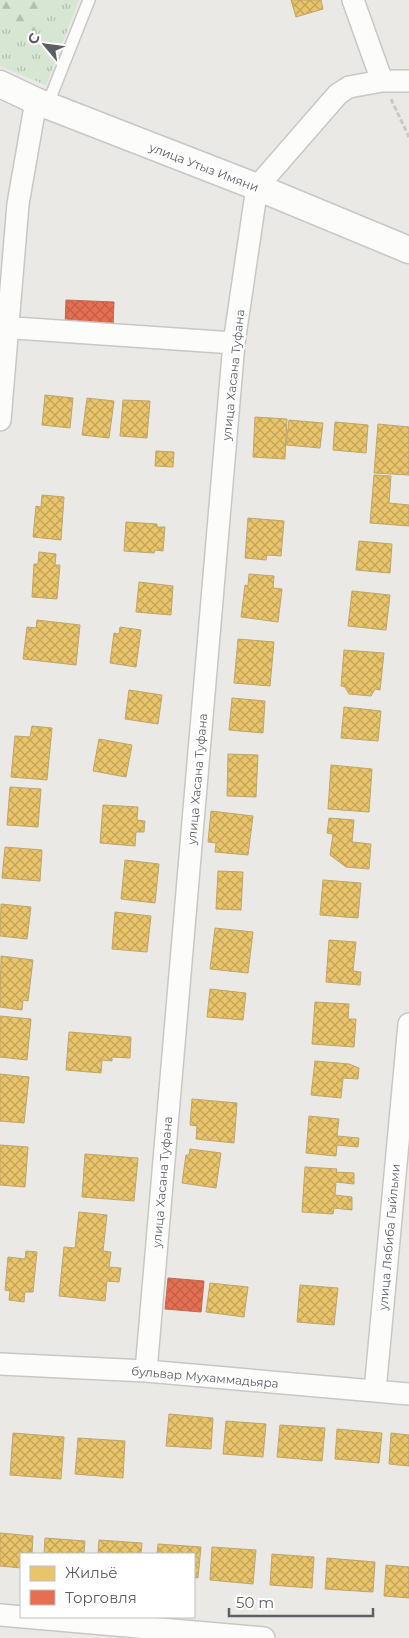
<svg xmlns="http://www.w3.org/2000/svg" width="409" height="1638" viewBox="0 0 409 1638" font-family="Montserrat,sans-serif">
<style>
.grass{fill:url(#grass-tufts)}
.forest{fill:url(#forest-firs)}
.homes{fill:url(#homes-cross-hatch);stroke:#bfa668}
.shops{fill:url(#shops-cross-hatch);stroke:#bd6a56}
.lines{fill:none;stroke-linecap:round;stroke-linejoin:round}
.service-casing{stroke:#c7c7c6;stroke-width:14}
.minor-casing{stroke:#c7c7c6;stroke-width:24}
.tertiary-casing{stroke:#c7c7c6;stroke-width:29}
.path{stroke:#c6cbc8;stroke-width:3;stroke-dasharray:5 2.5;stroke-linecap:butt}
.service{stroke:#fcfcfb;stroke-width:11}
.minor{stroke:#fcfcfb;stroke-width:21}
.tertiary{stroke:#fcfcfb;stroke-width:26}
.labels{text-anchor:middle;dominant-baseline:central;stroke-width:5;stroke-linejoin:round;paint-order:stroke}
.street-label{font-size:12px;fill:#5c6063;stroke:#fff}
</style>
<defs>
<pattern id="grass-tufts" width="24" height="20" patternUnits="userSpaceOnUse" patternTransform="scale(1.25)"><rect width="24" height="20" fill="#d7e6d2"/><path d="M3 7l-1-3M5 7V3M7 7l1-3M15 17l-1-3M17 17v-4M19 17l1-3" fill="none" stroke="#b2beae"/></pattern>
<pattern id="forest-firs" width="22" height="20" patternUnits="userSpaceOnUse" patternTransform="scale(1.25)"><rect width="22" height="20" fill="#d7e6d2"/><path d="M5 1l3.5 6h-7zM16 11l3.5 6h-7z" fill="#b2beae"/></pattern>
<pattern id="homes-cross-hatch" width="8" height="8" patternUnits="userSpaceOnUse" patternTransform="scale(1.25)"><rect width="8" height="8" fill="#e9c46a"/><path d="M0 0l8 8M0 8l8-8" fill="none" stroke="#c0a35b"/></pattern>
<pattern id="shops-cross-hatch" width="8" height="8" patternUnits="userSpaceOnUse" patternTransform="scale(1.25)"><rect width="8" height="8" fill="#e76f51"/><path d="M0 0l8 8M0 8l8-8" fill="none" stroke="#be5f47"/></pattern>
</defs>
<rect width="100%" height="100%" fill="#ebe9e6"/>
<path class="grass" d="M0,0H79L46,85L0,66Z"/>
<path class="forest" d="M0,0H45L49,3L39,32L0,21Z"/>
<path class="homes" d="M291,0H321L323,9L296,17Z
M45,395L73,398L70,428L42,425Z
M87,398L114,401L109,438L82,435Z
M123,400L150,401L147,438L120,436Z
M255,417L287,419L285,459L253,457Z
M289,420L323,423L320,448L286,445Z
M335,422L368,425L366,453L333,450Z
M378,424L409,427V475L374,473Z
M156,451L174,452L173,467L155,466Z
M374,475L391,476L389,503L409,505V526L370,523Z
M42,495L64,497L61,540L33,537L36,506L41,507Z
M248,518L284,521L281,556L267,555L266,560L245,558Z
M126,522L157,524V527H165L163,551L155,550L154,553L124,551Z
M359,541L392,544L390,573L356,570Z
M39,552L56,554L55,565H60L57,599L32,597L34,564H38Z
M249,574L274,576L273,588L282,589L278,622L241,617L245,585L248,586Z
M139,582L173,586L171,615L136,612Z
M352,591L390,595L386,630L348,626Z
M37,620L80,625L76,665L23,659L27,627L36,628Z
M120,627L141,630L136,667L110,663L114,633L119,634Z
M238,639L274,642L270,686L234,683Z
M344,650L384,653L380,690L375,689L371,696L349,694L345,687L341,686Z
M129,690L162,695L158,724L125,719Z
M232,698L265,701L263,733L229,730Z
M344,707L381,711L378,741L341,738Z
M32,726L52,728L47,780L11,777L15,736L30,737Z
M99,739L132,745L126,777L93,771Z
M228,754L258,755L256,797L227,796Z
M331,765L372,769L369,812L328,809Z
M10,787L41,789L38,827L7,825Z
M103,805L138,807L137,820L145,821L144,832H136L135,846L100,843Z
M211,811L253,816L248,855L215,852L216,843L208,842Z
M329,818L354,820L352,842L371,844L369,869L346,867L330,855L333,834L327,833Z
M5,847L42,850L40,881L2,878Z
M125,860L159,864L155,903L121,899Z
M218,871L243,872L241,910L216,909Z
M323,880L361,883L358,918L320,915Z
M1,904L31,907L27,939L0,936Z
M115,912L151,916L147,952L112,949Z
M215,928L253,932L248,973L210,969Z
M329,940L356,942L353,971L361,972L360,985L326,982Z
M1,956L33,960L28,1001L23,1000L22,1010L0,1007Z
M210,989L246,993L243,1020L207,1017Z
M315,1002L349,1004L348,1019H356L354,1047L312,1044Z
M0,1016L31,1019L27,1060L0,1057Z
M69,1032L131,1037L130,1058L112,1057V1061L102,1060L101,1073L66,1070Z
M315,1061L349,1064L359,1068L358,1079L343,1078L341,1098L311,1095Z
M0,1074L29,1077L24,1123L0,1121Z
M192,1099L237,1103L234,1143L196,1139L197,1126L190,1125Z
M309,1116L339,1119L337,1136L359,1138L358,1147L337,1145L336,1156L306,1153Z
M0,1145L28,1147L25,1187L0,1185Z
M190,1149L221,1153L216,1188L182,1183L186,1155H189Z
M85,1154L138,1158L134,1201L82,1197Z
M305,1167L337,1169L336,1172L354,1173V1184L336,1182L335,1195L352,1197V1210L334,1208L333,1214L302,1212Z
M79,1212L107,1215L103,1251L111,1252L109,1267L121,1268L119,1282L107,1281L105,1301L59,1296L64,1247L75,1248Z
M26,1251L37,1252L33,1292H25L24,1302L9,1300L10,1291L5,1290L8,1257L25,1259Z
M210,1283L248,1287L244,1317L206,1312Z
M300,1285L338,1288L334,1325L297,1322Z
M169,1414L213,1418L211,1449L166,1446Z
M226,1421L266,1424L263,1457L223,1454Z
M280,1425L325,1428L322,1461L277,1457Z
M337,1429L382,1433L379,1463L335,1459Z
M13,1433L64,1437L61,1479L10,1475Z
M391,1433L409,1435V1466L389,1464Z
M78,1438L125,1441L123,1478L75,1474Z
M0,1533L33,1536L32,1554H21V1568L0,1566Z
M45,1538L85,1541L84,1554H44Z
M99,1540L142,1543L141,1554H98Z
M158,1544L201,1547L198,1578L194,1577V1554H157Z
M212,1547L256,1550L253,1584L210,1580Z
M272,1554L314,1557L312,1588L270,1585Z
M327,1558L375,1562L373,1592L325,1589Z
M386,1565L409,1567V1598L384,1596Z"/>
<path class="shops" d="M66,300L114,302L113,327L65,325Z
M168,1278L204,1281L201,1312L165,1309Z"/>
<g class="lines">
<g class="service-casing">
<path id="service" d="M47,106L89,0"/>
</g>
<g class="minor-casing">
<path id="minor" d="M353,0L382,81
M0,327L234,343
M0,420L18,204L36,101
M0,1364L146,1371L409,1394
M146,1371L234,343L257,187L338,94L349,87L382,81H409
M375,1391L409,1024
M0,1615L264,1638"/>
</g>
<g class="tertiary-casing">
<path id="tertiary" d="M0,84L36,101L257,187L409,250"/>
</g>
<path class="path" d="M391,99L409,137"/>
<use href="#service" class="service"/>
<use href="#minor" class="minor"/>
<use href="#tertiary" class="tertiary"/>
</g>
<g class="labels">
<g class="street-label">
<text transform="translate(204 167) rotate(21)">улица Утыз Имяни</text>
<text transform="translate(233 375) rotate(-84)">улица Хасана Туфана</text>
<text transform="translate(197 779) rotate(-85)">улица Хасана Туфана</text>
<text transform="translate(162 1182) rotate(-85)">улица Хасана Туфана</text>
<text transform="translate(389 1237) rotate(-85)">улица Лябиба Гыйльми</text>
<text transform="translate(205 1377) rotate(5)">бульвар Мухаммадьяра</text>
</g>
</g>
<rect x="20" y="1553" width="175" height="65" fill="#ffffff" stroke="#bebfc1"/>
<rect x="30" y="1566" width="25" height="15" fill="#e9c46a" stroke="#bebfc1"/>
<text x="65" y="1578" font-size="15" fill="#5c6063">Жильё</text>
<rect x="30" y="1590" width="25" height="15" fill="#e76f51" stroke="#bebfc1"/>
<text x="65" y="1603" font-size="15" fill="#5c6063">Торговля</text>
<g transform="translate(45 45) rotate(299)" stroke="#ffffff" stroke-width="4" paint-order="stroke">
<path d="M0-4L9 19L0 12L-9 19Z" fill="#5c6063"/>
<text y="-8" font-size="14" font-weight="bold" text-anchor="middle" fill="#5c6063">С</text>
</g>
<path d="M229 1608v8h144v-8" fill="none" stroke="#5c6063" stroke-width="2.5"/>
<text x="236" y="1608" font-size="15" fill="#5c6063" stroke="#ffffff" stroke-width="4" paint-order="stroke">50 m</text>
</svg>
